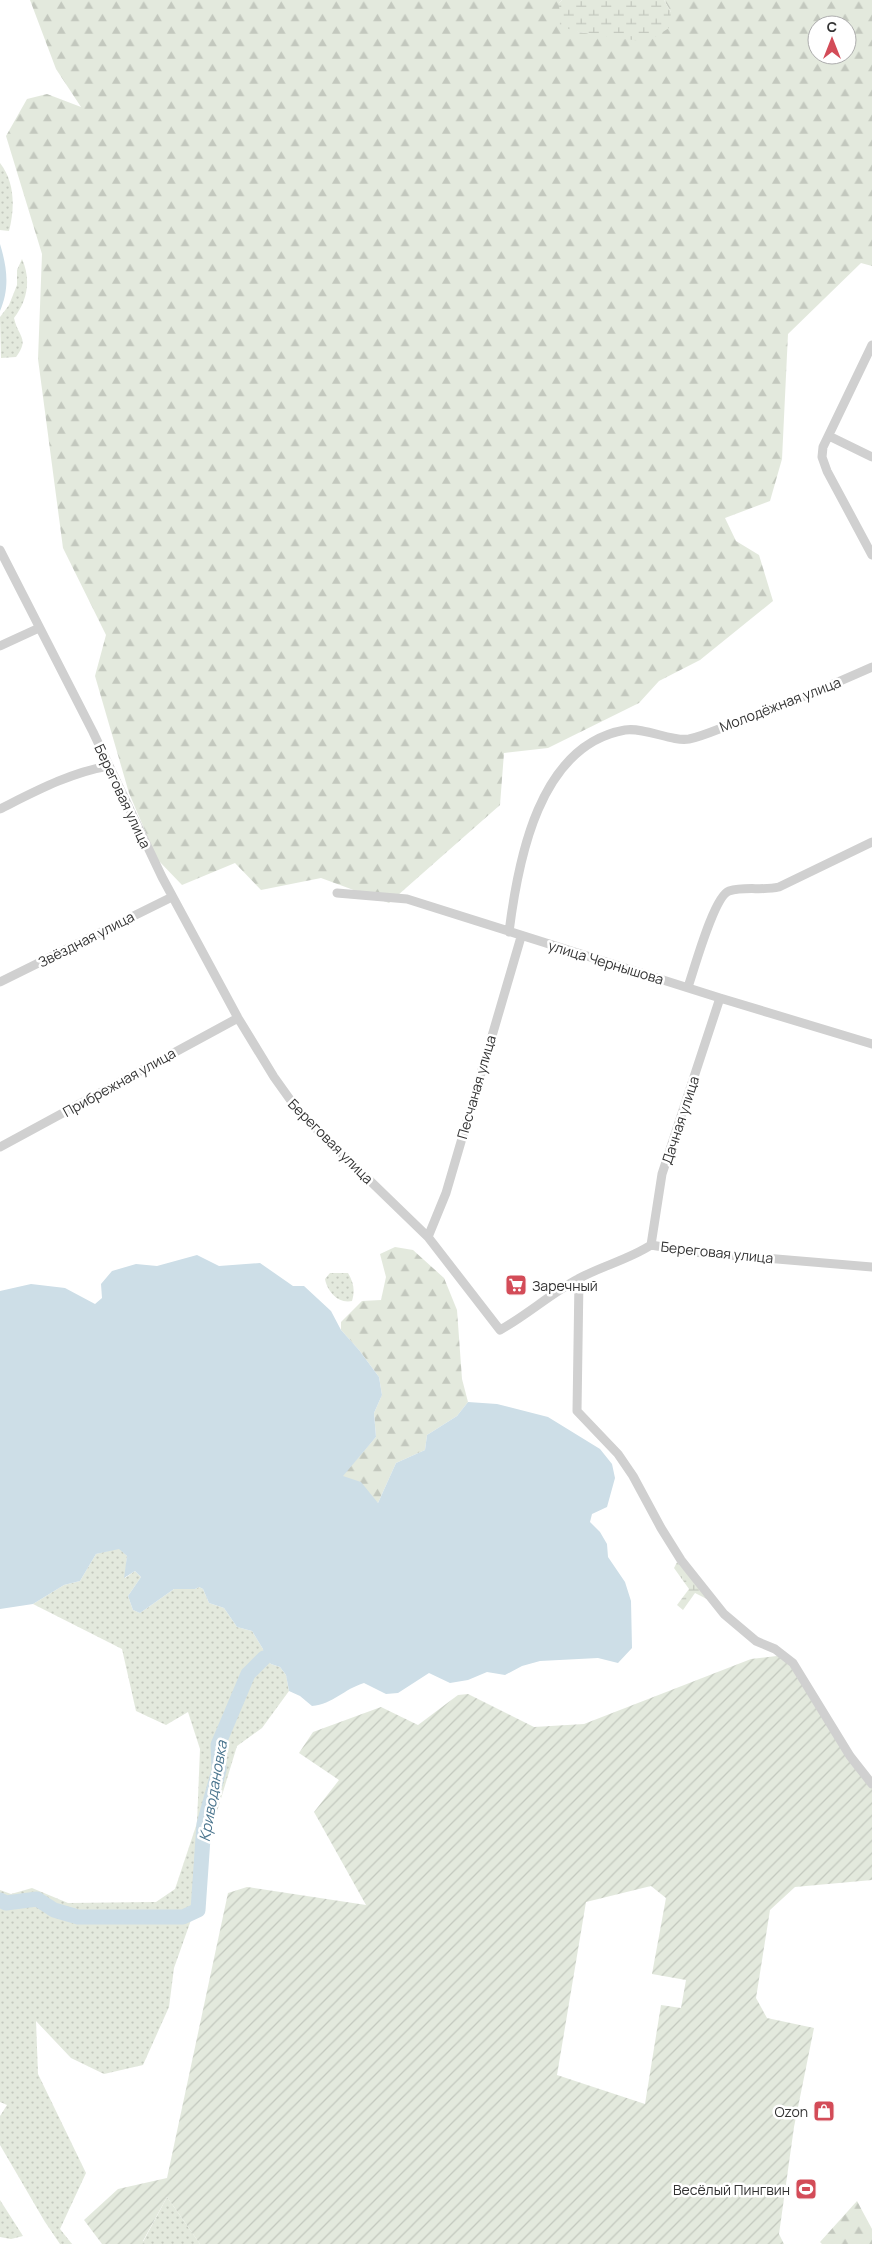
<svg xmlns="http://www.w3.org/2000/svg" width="872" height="2244" viewBox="0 0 872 2244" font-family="Manrope,sans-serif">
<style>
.grass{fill:url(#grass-dots)}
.forest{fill:url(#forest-firs);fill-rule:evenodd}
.wetland{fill:url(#wetland-marsh)}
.garden{fill:url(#garden-furrows);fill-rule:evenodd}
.water{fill:#cddee7}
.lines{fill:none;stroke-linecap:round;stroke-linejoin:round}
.river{stroke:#cddee7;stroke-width:15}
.street{stroke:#d0d0d0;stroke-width:9}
.labels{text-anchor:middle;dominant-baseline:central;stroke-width:5;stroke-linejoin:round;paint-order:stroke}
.street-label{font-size:14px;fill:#333;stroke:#fff}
.poi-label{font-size:14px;fill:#333;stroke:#fff;text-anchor:end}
.water-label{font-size:15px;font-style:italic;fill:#49748d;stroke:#fff}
</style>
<defs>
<pattern id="grass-dots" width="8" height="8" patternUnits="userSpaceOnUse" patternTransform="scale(1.25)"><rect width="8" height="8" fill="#e3e9dd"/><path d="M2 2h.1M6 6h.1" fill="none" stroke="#c3c8be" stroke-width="1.8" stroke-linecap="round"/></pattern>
<pattern id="forest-firs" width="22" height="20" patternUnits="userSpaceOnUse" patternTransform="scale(1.25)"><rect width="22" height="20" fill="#e3e9dd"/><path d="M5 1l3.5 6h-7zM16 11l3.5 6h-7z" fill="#c3c8be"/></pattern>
<pattern id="wetland-marsh" width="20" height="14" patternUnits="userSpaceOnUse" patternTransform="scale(1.25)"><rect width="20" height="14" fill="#e3e9dd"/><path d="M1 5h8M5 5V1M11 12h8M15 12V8" fill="none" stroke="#c3c8be"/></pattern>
<pattern id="garden-furrows" width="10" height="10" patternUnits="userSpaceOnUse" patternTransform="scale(1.25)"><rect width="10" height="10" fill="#e3e9dd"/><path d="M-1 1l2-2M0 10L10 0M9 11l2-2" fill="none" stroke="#c3c8be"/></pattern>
</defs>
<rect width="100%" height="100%" fill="#fff"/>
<path class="grass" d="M0,163C15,182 15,208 9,231L0,230Z
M22,259C31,279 28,300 14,318C18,337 30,338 16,357L1,358L0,317L9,305L17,285V270Z
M330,1273H348C354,1283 355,1291 352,1301C338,1304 327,1291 325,1279Z
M119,1548L127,1556L125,1578L135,1571L141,1577L128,1596L133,1610L140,1613L174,1589H195L199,1587L203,1589L209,1603L224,1608L237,1627L252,1631L263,1649L264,1658L271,1664L280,1667L286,1675L289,1691L262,1728L237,1746L216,1815L206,1857L205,1912L191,1920L174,1968L169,2007L143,2065L104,2074L71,2058L36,2021L38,2074L86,2173L60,2229L72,2244H60L45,2222L0,2145V2116L7,2105L0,2102V1890L11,1894L32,1888L68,1903L156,1902L175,1889L197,1823L200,1749L188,1712L166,1725L136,1711L122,1649L33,1604L64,1585L80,1581L96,1554Z
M167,2197L200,2244H145L143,2242Z
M0,2200L23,2236L11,2239L0,2237Z"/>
<path class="forest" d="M30,0H562L559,3L578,32L596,34L671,12L664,0H872V266L861,263L788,334L782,459L770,501L725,518L736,541L759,555L773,601L700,660L659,681L639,703L548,748L504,753L500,805L389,903L321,878L261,890L235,863L182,885L157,859L129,793L95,676L106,635L63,548L38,359L42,254L6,136L27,99L47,94L81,107L56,69ZM817,25H847V55H817Z
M395,1247L413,1250L444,1278L457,1310L462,1379L468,1402L457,1416L427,1435L425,1450L396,1463L378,1503L342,1476L376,1437L374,1413L382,1395L379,1377L359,1350L341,1330V1322L362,1301L381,1300L386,1277L380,1254Z
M857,2201L872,2229V2244H822L820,2242Z"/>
<path class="wetland" d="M562,0H664L671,12L669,28L647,42L578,32L560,26L559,3Z
M677,1562L709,1600L695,1593L683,1610L677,1605L689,1589L674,1568Z"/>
<path class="garden" d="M785,1655L872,1784V1880L795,1887L770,1910L756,1998L767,2018L814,2028L794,2127L779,2234L784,2244H200L167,2197L143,2241L145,2244H102L84,2220L118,2189L167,2178L228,1893L247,1887L366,1905L314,1812L339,1780L299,1753L313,1732L381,1707L418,1725L458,1695L468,1694L534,1727L584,1724L751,1659ZM651,1886L666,1898L652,1974L686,1980L681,2008L661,2005L645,2104L557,2075L586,1902Z"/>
<path class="water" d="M0,244C7,267 10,288 0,311Z
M197,1255L219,1266L260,1263L293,1286H304L331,1311L341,1330L359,1350L379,1377L382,1395L374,1413L376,1437L343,1476L361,1482L378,1503L396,1463L425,1450L427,1435L457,1416L468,1402L497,1404L548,1417L600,1449L612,1464L615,1478L607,1507L592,1514L590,1522L600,1532L607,1544L608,1557L625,1582L631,1601L632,1648L618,1663L598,1658L540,1661L522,1666L505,1675L487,1672L468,1680L450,1683L429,1673L398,1693L386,1694L364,1683C344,1689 333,1704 312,1706L300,1696L289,1691L286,1675L280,1667L271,1664L264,1658L263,1649L252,1631L237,1627L224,1608L209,1603L203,1589L199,1587L195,1589H174L140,1613L133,1610L128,1596L141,1577L135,1571L124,1578L127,1556L119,1549L96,1554L80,1581L64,1585L33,1604L0,1609V1291L31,1284L65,1288L95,1304L102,1298L101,1284L112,1271L136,1264L157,1266Z"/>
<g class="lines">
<path class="river" d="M0,1900L6,1903L37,1899L54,1910L78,1917H183L198,1910L204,1824L219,1770L218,1745L248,1674L264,1658"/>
<path class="street" d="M872,345L823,447L822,457L827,471L872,555
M829,436L872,457
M0,550L93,732L162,877L238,1018L274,1077L299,1112L428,1237L500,1330C527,1315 550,1294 578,1279C601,1266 628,1260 651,1245L692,1252L872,1267
M0,646L39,628
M0,809C34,792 71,772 109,766
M337,893L407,899L720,998L872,1044
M509,932C518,860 539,745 625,730C645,727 672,742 689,739C704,736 720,728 735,723C782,706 827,687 872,667
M0,982L172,897
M688,987C694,970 714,896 729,891C745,886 763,891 779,887L872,842
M0,1147L238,1018
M428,1237L446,1193L521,937
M651,1245L662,1174L720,998
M579,1279L577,1411L618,1454L633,1476L661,1528L681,1560L724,1614L756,1641L775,1649L793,1663L850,1756L872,1784"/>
</g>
<defs>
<g id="supermarket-square" transform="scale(1.125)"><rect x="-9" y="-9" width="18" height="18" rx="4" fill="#d34c58" stroke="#fff"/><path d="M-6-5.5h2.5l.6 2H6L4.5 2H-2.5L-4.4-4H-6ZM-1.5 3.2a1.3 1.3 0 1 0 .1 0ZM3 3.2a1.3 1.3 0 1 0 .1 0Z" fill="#fff"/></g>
<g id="shop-square" transform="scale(1.125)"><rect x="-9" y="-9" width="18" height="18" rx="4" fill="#d34c58" stroke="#fff"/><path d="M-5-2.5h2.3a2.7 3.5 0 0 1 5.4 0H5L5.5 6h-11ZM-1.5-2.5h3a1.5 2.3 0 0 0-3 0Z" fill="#fff"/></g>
<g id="stadium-square" transform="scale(1.125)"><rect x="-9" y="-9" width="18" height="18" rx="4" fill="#d34c58" stroke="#fff"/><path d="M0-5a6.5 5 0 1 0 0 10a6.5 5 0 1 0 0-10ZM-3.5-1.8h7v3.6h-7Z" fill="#fff"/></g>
</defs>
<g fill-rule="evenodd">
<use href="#supermarket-square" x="516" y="1285"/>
<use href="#shop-square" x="824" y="2111"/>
<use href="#stadium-square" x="806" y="2189"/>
</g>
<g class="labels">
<g class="street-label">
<text transform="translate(780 704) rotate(-21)">Молодёжная улица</text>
<text transform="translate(123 796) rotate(65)">Береговая улица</text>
<text transform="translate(86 939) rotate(-27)">Звёздная улица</text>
<text transform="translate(606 962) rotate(17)">улица Чернышова</text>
<text transform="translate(119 1082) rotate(-29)">Прибрежная улица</text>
<text transform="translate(476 1087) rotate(-74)">Песчаная улица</text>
<text transform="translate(680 1120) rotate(-72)">Дачная улица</text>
<text transform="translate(331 1141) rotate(45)">Береговая улица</text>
<text transform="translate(717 1252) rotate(6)">Береговая улица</text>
</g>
<g class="poi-label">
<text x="532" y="1285" text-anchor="start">Заречный</text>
<text x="808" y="2111">Ozon</text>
<text x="790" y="2189">Весёлый Пингвин</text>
</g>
<g class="water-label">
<text transform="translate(213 1791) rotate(-80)">Криводановка</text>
</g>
</g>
<g transform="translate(832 40)"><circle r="24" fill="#ffffff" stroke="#adadad"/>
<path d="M0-4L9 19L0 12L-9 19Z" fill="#d34c58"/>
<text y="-8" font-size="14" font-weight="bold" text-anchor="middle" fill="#333333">С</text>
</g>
</svg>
